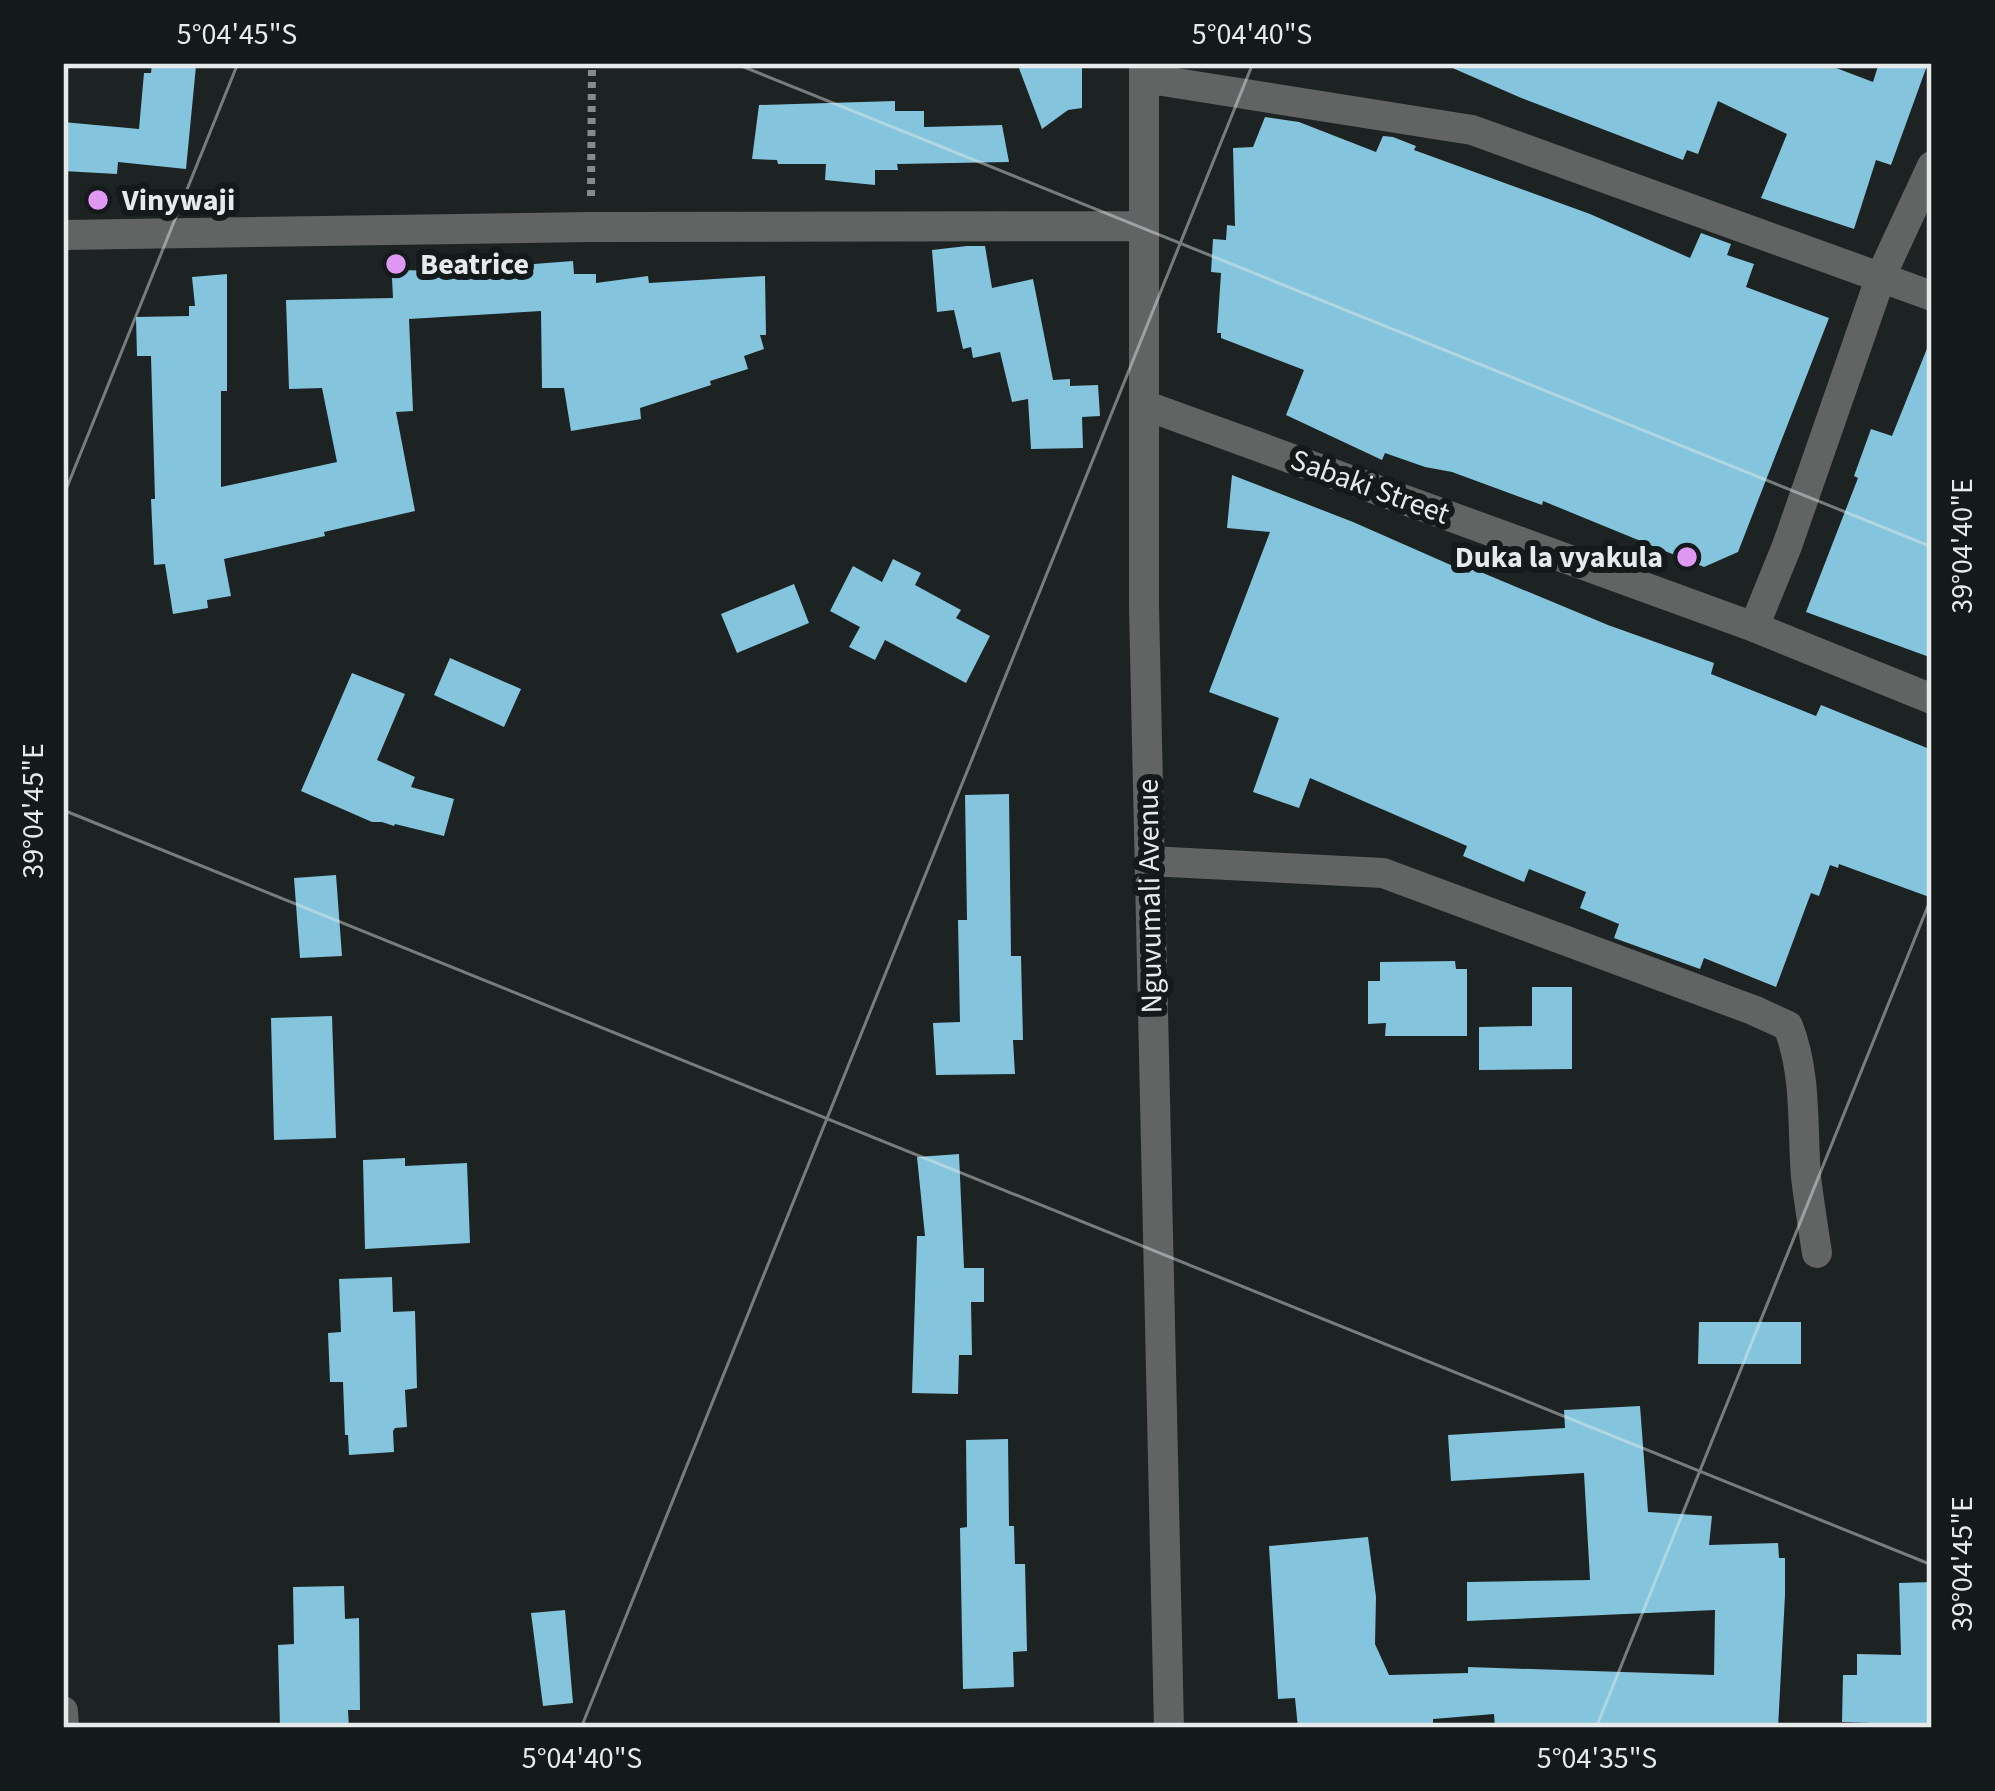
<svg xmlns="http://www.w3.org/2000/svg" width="1995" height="1791" viewBox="0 0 1995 1791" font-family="'Source Sans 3',sans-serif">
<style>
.building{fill:#84c4dc}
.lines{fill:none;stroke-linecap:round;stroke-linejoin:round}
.path{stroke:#858a8a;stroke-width:8;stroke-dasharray:6 6;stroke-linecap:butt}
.minor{stroke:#626464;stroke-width:30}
.ticks{fill:none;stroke:#e7eaeb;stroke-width:3;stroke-opacity:0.45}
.poi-dot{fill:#de98f2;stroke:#14191a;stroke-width:4.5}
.labels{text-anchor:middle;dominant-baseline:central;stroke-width:12;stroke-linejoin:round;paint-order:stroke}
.poi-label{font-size:30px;font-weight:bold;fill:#e7eaeb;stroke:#14191a;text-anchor:start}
.street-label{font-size:30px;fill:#e7eaeb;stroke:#14191a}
.neatline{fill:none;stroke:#e7eaeb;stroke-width:4.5}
.ticks-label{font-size:30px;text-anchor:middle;fill:#e7eaeb}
</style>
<rect width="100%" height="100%" fill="#1d2323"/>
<path class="building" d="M152,63L196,66L186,169L118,162L117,174L63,171V122L139,129L144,73H151Z
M1017,63H1082V108L1068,110L1042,129Z
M1441,63H1823L1873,82L1879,63H1928L1891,165L1876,160L1854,229L1761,198L1787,134L1718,101L1698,154L1687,150L1683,160L1519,97Z
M895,101V111H924V127L1002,125L1009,162L897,164L898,170H875V185L825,180L826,164H778L777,160L752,159L759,105Z
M1265,117L1299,122L1376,152L1383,136L1393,137L1416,146L1414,150L1590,214L1690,258L1701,233L1731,244L1727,255L1754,264L1746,287L1829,318L1738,552L1704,567L1543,501L1542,505L1452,472L1425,467L1385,453L1382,460L1286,415L1304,370L1221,338V333H1217L1221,273L1211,272L1213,239L1226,240L1227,225L1235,226L1233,148L1253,147Z
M967,246H985L992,288L1033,279L1053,380L1070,379V386L1098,385L1100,416L1082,417L1083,448L1031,449L1028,399L1012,402L1000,352L973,358L971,347L963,349L954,310L937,312L932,250Z
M573,261L574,274H596V283L648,276L649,283L765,276L766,335H760L764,349L744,356L748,369L710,381L711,385L640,408L641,419L571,431L564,388H542L541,311L409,319L413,411L396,412L415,511L324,532L325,536L224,559L231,596L207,600L208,608L173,614L165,564L154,565L151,499H155L151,356H137L136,317L189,316V306H195L192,277L227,274V391H221V487L337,462L322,388L289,389L286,300L393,298L392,278H400V270L442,271Z
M1930,341H1932V658L1806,612L1858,478L1854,476L1871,429L1892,436Z
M1232,475L1353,522L1469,573L1471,568L1608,625L1714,663L1711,674L1816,716L1821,705L1932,750V898L1839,864L1838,868L1830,865L1819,896L1811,893L1776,987L1704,958L1700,969L1614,938L1619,924L1580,908L1586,892L1529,869L1524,882L1463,856L1467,846L1310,778L1299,808L1253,792L1279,718L1209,692L1270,532L1227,528Z
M893,559L921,573L915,585L961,610L956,618L990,636L966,683L885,640L875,660L849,647L860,627L830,611L853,566L882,582Z
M794,584L809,623L737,653L721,614Z
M450,658L521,689L504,727L434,695Z
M352,673L405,694L377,760L415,777L411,787L454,799L444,836L395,824L394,826L382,822H372L301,791Z
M1009,794L1011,956H1021L1023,1040H1013L1015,1074L936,1075L933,1023L960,1022L958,920H967L965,795Z
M336,875L342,956L300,958L294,878Z
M1455,961L1456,969H1467V1036H1385L1386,1023L1368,1024V981H1380V962Z
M1532,987H1572V1069L1479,1070V1027L1532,1026Z
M332,1016L336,1138L274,1140L271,1018Z
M959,1154L964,1268H984V1302H971L972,1355H959L958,1394L912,1393L917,1236H925L917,1157Z
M405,1158V1166L467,1163L470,1243L365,1249L363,1160Z
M392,1277L393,1312L415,1311L417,1388L405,1390L407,1427L395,1428L393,1431L394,1452L349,1455L348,1435H345L343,1382H330L328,1333L341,1332L339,1279Z
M1699,1322H1801V1364H1698Z
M1640,1406L1648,1512L1712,1516L1709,1545L1778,1543L1779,1558H1785V1595L1778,1728H1495L1494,1714L1433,1719V1728H1298L1295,1698L1278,1699L1269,1546L1368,1537L1376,1597L1375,1644L1389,1675L1468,1673V1667L1714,1675L1715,1610L1467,1621V1582L1590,1580L1584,1473L1451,1481L1448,1435L1565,1428L1564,1410Z
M1008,1439L1009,1526H1014L1015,1564H1025L1027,1651L1013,1652L1014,1687L963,1689L960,1528L967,1527L966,1440Z
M1932,1582V1725L1842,1722L1843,1675H1857V1654L1901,1655L1899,1583Z
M344,1586L345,1619L359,1618L360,1710H348L349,1728H280L278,1645L294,1644L293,1587Z
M565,1610L573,1703L543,1706L531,1613Z"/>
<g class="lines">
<path class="path" d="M591,196L592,63"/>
<path class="minor" d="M1144,63V607L1169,1728
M1144,78L1472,130L1932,296
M63,235L590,227L1143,226
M1144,405L1754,627L1932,699
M1754,627L1787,546L1881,276L1932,166
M1149,861L1383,873L1753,1010L1788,1026C1807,1075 1802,1126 1806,1177C1809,1202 1813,1227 1817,1253
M63,1711L64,1728"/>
</g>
<path class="ticks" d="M734,63L1932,547M63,497L238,63M63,810L1932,1565M581,1728L1253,63M1596,1728L1932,896"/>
<g class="poi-dot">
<circle cx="98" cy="200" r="12"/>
<circle cx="396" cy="264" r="12"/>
<circle cx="1687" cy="557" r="12"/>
</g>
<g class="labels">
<g class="poi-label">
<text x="122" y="200">Vinywaji</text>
<text x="420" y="264">Beatrice</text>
<text x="1663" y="557" text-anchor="end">Duka la vyakula</text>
</g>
<g class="street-label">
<text transform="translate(1370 487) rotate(20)">Sabaki Street</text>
<text transform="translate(1150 896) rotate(-91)">Nguvumali Avenue</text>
</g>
</g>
<rect width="1995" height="1791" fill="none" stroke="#14191a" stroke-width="132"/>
<rect x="66" y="66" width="1863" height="1659" class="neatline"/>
<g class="ticks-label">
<text x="237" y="44">5°04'45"S</text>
<text x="1252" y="44">5°04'40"S</text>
<text transform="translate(1962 546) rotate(-90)" y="10">39°04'40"E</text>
<text transform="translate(33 811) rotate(-90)" y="10">39°04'45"E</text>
<text transform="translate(1962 1564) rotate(-90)" y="10">39°04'45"E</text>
<text x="582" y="1768">5°04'40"S</text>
<text x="1597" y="1768">5°04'35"S</text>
</g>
</svg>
